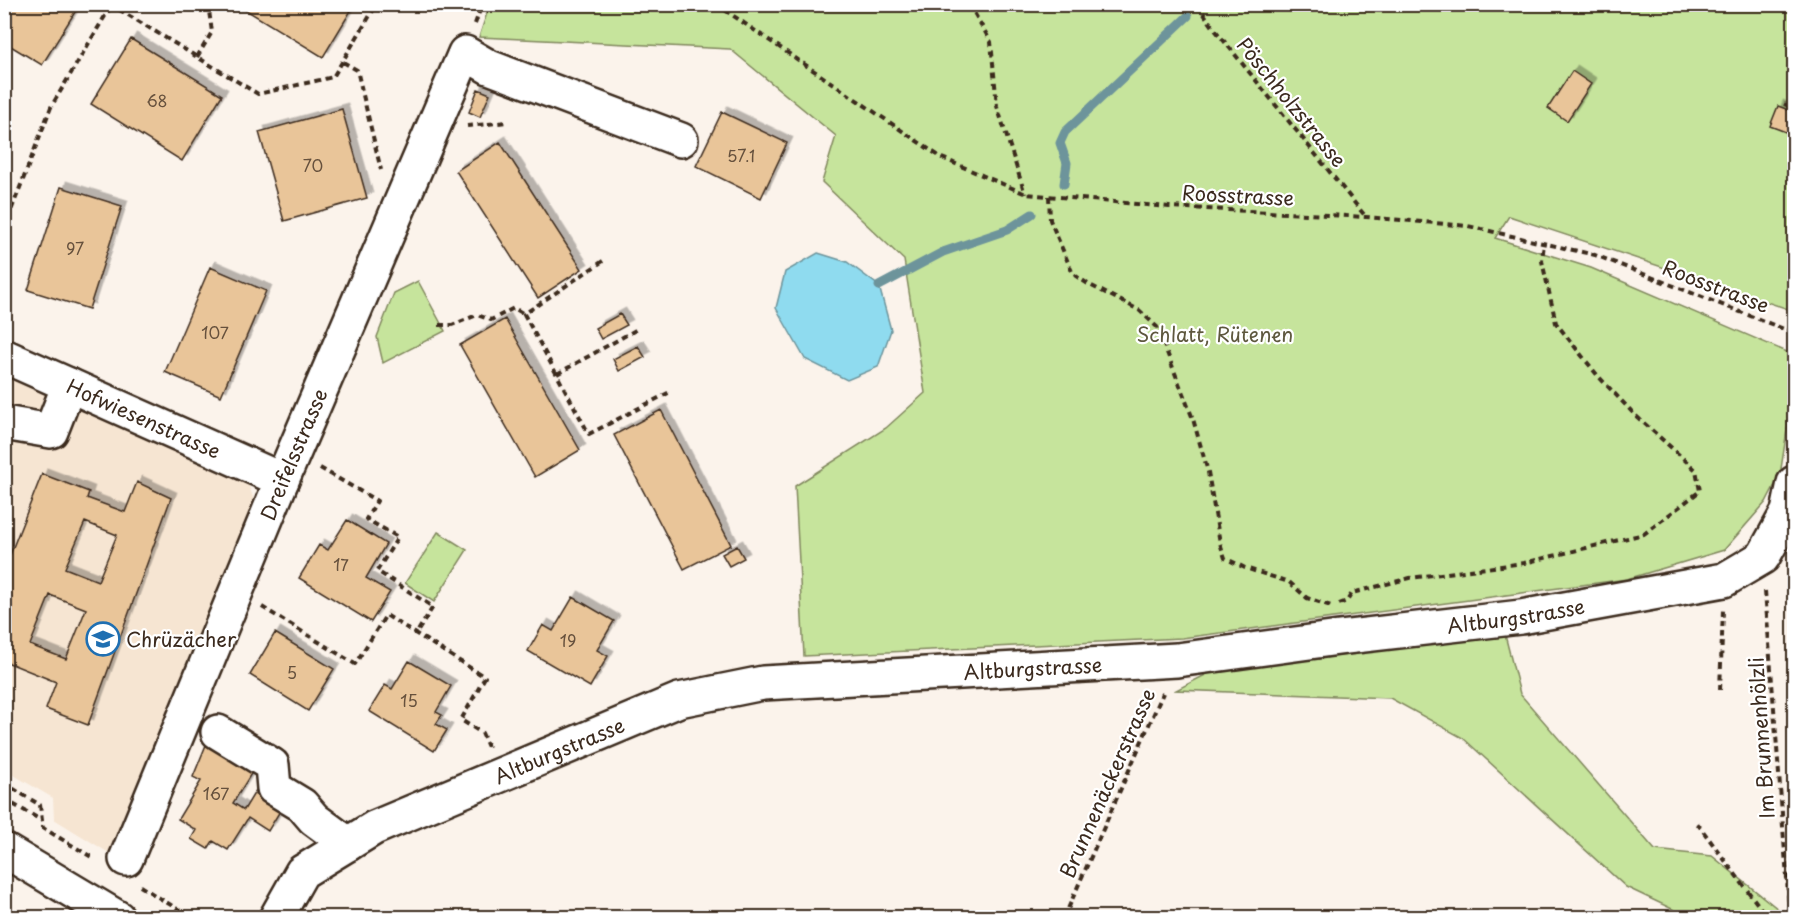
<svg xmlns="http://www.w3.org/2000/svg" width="1799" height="922" viewBox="0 0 1799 922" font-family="'Playpen Sans',sans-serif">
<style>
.built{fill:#f6e5d2}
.green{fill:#c6e49c;stroke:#80875d;stroke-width:1.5}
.water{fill:#8fdbef;stroke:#6d949b;stroke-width:1.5}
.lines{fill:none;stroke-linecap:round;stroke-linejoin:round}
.stream{stroke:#6d949b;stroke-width:9}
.building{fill:#e9c599;stroke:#3b2a1e;stroke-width:1.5;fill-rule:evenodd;filter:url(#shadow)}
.minor-casing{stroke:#3b2a1e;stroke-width:38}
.path{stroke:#3b2a1e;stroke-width:4;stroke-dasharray:6 4.5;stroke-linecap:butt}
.minor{stroke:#fff;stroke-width:33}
.labels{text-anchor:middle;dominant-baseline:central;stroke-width:4.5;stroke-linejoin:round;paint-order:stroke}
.number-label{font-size:16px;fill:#66513d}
.street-label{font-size:20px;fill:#3b2a1e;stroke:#fff}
.park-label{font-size:20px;fill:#5e583e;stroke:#fff}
.poi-label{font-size:20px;fill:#3b2a1e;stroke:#fff;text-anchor:start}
</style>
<defs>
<filter id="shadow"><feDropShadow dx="5.5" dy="-5.5" stdDeviation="0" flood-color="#0004"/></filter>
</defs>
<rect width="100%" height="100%" fill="#fbf3eb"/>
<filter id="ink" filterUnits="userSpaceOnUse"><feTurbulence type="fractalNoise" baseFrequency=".0167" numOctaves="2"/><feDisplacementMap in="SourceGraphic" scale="12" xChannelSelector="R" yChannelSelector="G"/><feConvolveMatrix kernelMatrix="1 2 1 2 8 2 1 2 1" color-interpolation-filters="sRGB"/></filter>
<g filter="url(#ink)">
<path class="built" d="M5,374L247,480L257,509L109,853L54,819L53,798L5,770Z"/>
<path class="green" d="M490,4L1794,5V311L1509,216L1495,238L1591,268L1794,355V385L1780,475L1766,502L1724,550L1627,579L1182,638L804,656L795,486L886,428L925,393L904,260L822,182L836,136L730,49L479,37Z
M418,281L445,331L383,363L377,337L394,293Z
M438,532L467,550L434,602L405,583Z
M1505,635L1520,694L1655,850L1712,856L1788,917H1689L1626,887L1463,738L1390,698L1176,690L1211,672Z"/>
<path class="water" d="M818,253L847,262L879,286L891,330L878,367L847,380L805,359L776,308L785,272Z"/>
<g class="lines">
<path class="stream" d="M1064,184L1067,163L1060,143L1065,132L1188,16
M879,286L943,252L1007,230L1032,214"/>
</g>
<path class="building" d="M4,4H80L42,65L4,42Z
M236,4H355L323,57Z
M131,39L222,95L182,161L91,104Z
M1572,71L1591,84L1567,121L1548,108Z
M478,89L490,94L480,117L469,112Z
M1778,106L1794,112V124L1791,134L1770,126Z
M342,109L367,198L284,221L259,132Z
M722,112L787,143L761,198L696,166Z
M500,142L582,269L538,298L456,171Z
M61,187L122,206L89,309L28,290Z
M210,267L266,291L221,396L165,372Z
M620,314L627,325L601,339L595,328Z
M505,319L580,450L535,477L460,345Z
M638,346L645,357L619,371L613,359Z
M661,410L731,545L684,569L614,435Z
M42,474L89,492L87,498L125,512L137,482L171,498L88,725L46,709L56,682L4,661V570ZM85,522L117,535L98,581L65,568ZM50,595L86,609L66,659L30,645Z
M347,520L386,544L366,578L390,592L371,622L299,578L319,545L328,550Z
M737,546L744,558L729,566L722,554Z
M573,597L614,621L597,650L608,656L590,687L528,651L543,625L553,631Z
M275,633L334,669L308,711L250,675Z
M409,661L451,686L436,712L442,715L436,724L447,730L434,751L369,711L385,685L392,689Z
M210,735L257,764L233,803L244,810L259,785L286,801L268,831L248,818L228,850L213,841L208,849L191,839L196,830L178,819L201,781L193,777Z"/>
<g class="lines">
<g class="minor-casing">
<g id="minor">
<path id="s1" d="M4,356L282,480"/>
<path d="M4,423L51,431L69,385"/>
<path d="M218,732L272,765L274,788L302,805L314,819L348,844"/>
<path d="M4,850L118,918"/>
<path id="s2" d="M126,859L282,480L465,53L489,67L681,140"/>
<path id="s3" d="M276,918L302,872L374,828L679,700L763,683L1177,660L1339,638L1521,617L1724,580L1763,557L1788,512L1794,483"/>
</g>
</g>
<path class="path" d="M110,4L258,94L333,77L377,4
M716,4L942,158L1026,194L1169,207L1366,217L1468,226L1595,255L1794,333
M969,4L991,42L997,106L1025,194
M1197,4L1216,31L1366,217
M475,24L482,4
M197,57L212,32L208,4
M343,62L357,70L381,170
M1784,104L1794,108
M467,126L508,122
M1049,196L1050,220L1073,274L1088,284L1139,310L1157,327L1193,419L1208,472L1220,543L1225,558L1245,568L1289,582L1307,598L1331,606
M4,229L51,107L111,6
M603,261L524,314L589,434L672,391
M439,325H452L477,315L491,320L514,308L524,314
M557,374L639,328
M320,468L377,501L366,519L398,537L377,571L433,607L416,634
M1765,591L1790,918
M1339,604L1347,601L1352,593L1410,578L1524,563L1644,534L1700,491L1696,470L1635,415L1598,376L1556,323L1542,261L1544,243
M262,607L355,664L386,615L485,677L461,720L482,733L488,747
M1720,690L1723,610
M4,783L40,805L43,828L95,859
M4,799L41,820
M1697,823L1768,918
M140,886L192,918
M4,915L8,918
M1064,918L1163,693"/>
<use href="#minor" class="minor"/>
</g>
</g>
<defs>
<g id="school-ring" transform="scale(1.725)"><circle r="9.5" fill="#fff" stroke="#1f6fb2" stroke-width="1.5"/><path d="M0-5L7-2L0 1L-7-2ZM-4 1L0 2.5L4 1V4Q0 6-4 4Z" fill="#1f6fb2"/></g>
</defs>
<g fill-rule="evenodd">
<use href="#school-ring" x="103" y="639"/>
</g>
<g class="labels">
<g class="number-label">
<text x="157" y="100">68</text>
<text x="741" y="155">57.1</text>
<text x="313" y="165">70</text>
<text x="75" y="248">97</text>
<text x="215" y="332">107</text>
<text x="341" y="564">17</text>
<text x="568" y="640">19</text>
<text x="292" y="672">5</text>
<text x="409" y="700">15</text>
<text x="216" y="793">167</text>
</g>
<g class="street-label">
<text transform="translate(1292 102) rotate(51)">Pöschholzstrasse</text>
<text transform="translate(1238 195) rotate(3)">Roosstrasse</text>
<text transform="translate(1716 286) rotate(21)">Roosstrasse</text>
<text stroke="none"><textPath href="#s1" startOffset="153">Hofwiesenstrasse</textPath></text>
<text stroke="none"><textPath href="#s2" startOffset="438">Dreifelsstrasse</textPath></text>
<text stroke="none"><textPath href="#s3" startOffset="1310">Altburgstrasse</textPath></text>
<text stroke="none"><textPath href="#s3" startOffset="824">Altburgstrasse</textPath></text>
<text transform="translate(1761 738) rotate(-94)">Im Brunnenhölzli</text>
<text stroke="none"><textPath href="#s3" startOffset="338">Altburgstrasse</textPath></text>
<text transform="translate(1107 783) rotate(-66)">Brunnenäckerstrasse</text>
</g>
<g class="park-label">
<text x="1215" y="334">Schlatt, Rütenen</text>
</g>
<g class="poi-label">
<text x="126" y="639">Chrüzächer</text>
</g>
</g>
<rect width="1799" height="922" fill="none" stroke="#fff" stroke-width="24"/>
<rect x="12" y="12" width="1775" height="898" fill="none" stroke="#3b2a1e" stroke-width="2" filter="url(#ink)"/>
</svg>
